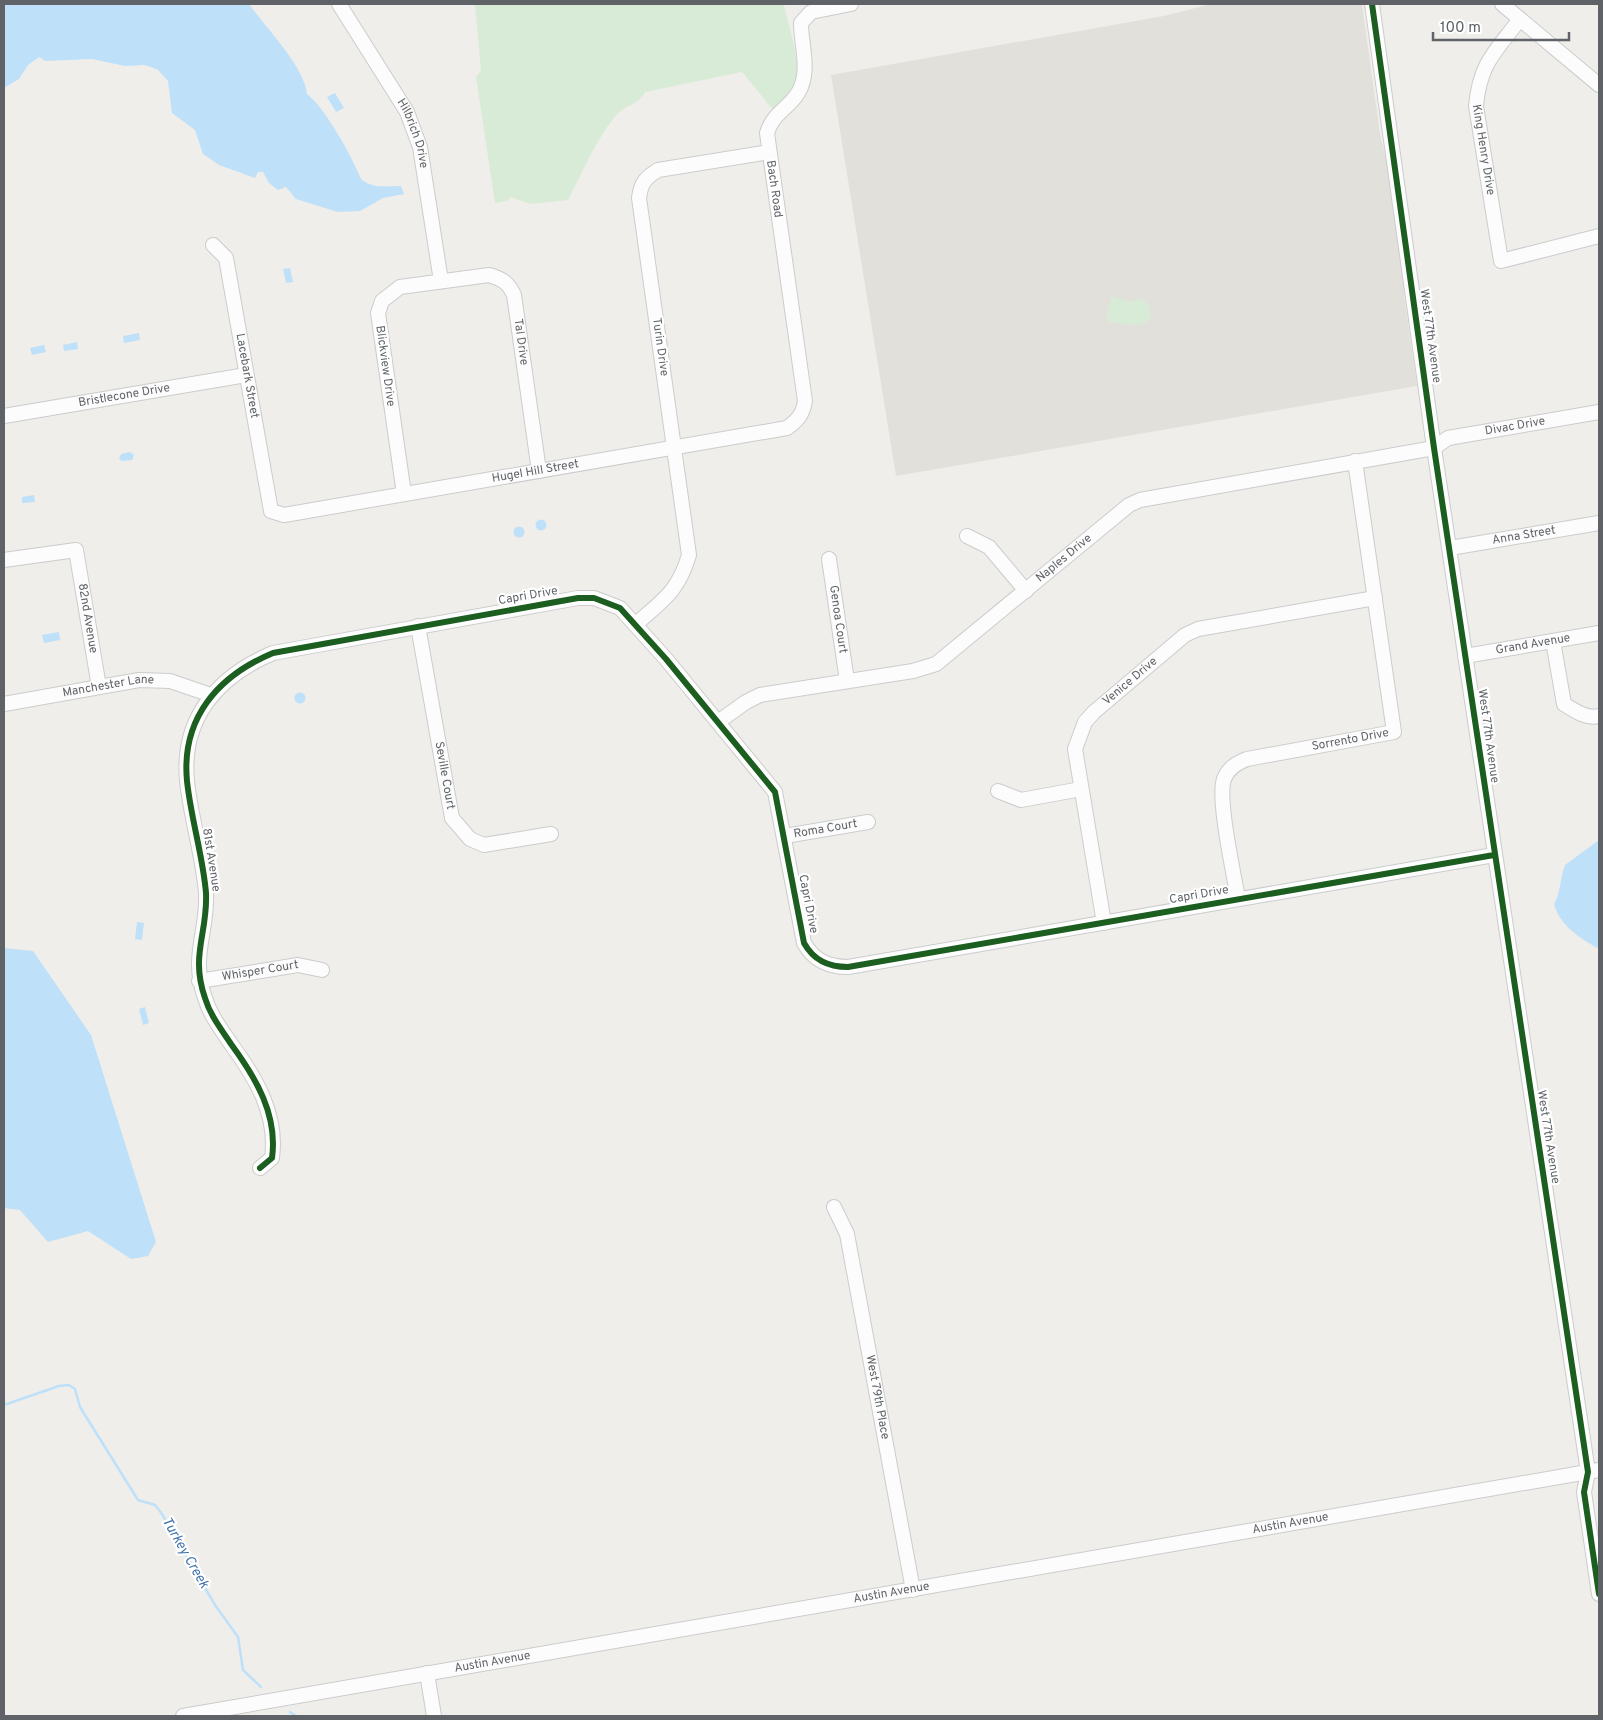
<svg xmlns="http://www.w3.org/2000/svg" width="1603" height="1720" viewBox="0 0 1603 1720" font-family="Overpass,sans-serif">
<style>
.education{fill:#e2e0da}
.green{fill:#d8ebd6}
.water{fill:#bfe0f9}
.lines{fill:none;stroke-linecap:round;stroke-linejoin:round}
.stream{stroke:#bfe0f9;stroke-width:2.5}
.minor-casing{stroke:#cbcccc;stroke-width:16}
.minor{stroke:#fdfcfc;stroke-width:14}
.cycleway-casing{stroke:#fff;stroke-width:9}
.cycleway{stroke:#1b5e20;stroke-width:6}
.labels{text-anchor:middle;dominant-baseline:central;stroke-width:4.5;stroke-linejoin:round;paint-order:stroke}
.street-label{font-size:12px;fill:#5f6368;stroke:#fff}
.water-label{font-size:14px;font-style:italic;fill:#4174aa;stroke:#fff}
</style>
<rect width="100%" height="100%" fill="#efeeea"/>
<path class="education" d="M1211,4H1362L1380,134L1392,183L1404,260V295L1417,386L896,476L831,75L1164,16Z"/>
<path class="green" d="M475,4H793L784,5C788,23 799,58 797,75C795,89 783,101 774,111L742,72L645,92C639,105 625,105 616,115C595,141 583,171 568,200L531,204L510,197L507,201L495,203L476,77L481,71Z
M1112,296L1130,302L1141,298L1149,305L1151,320L1137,325L1108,322L1106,316Z"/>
<path class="water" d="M4,4H249C265,27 304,66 307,94C326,109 351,155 361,179C372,189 387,186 401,186L404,194L383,198L360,211L338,212L296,199L286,187L278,190L269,183L263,172H258L255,178L219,165L203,154L195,130L172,113L168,81L158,70L151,67L144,65L125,66L92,59L45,61L39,57L28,65L19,79L4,88Z
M335,93L344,108L336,112L327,97Z
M290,268L293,282L286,283L283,269Z
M139,333L140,340L124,343L123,336Z
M77,342L78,349L64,351L63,345Z
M44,345L46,352L32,355L30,348Z
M130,452L134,455L132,460L122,461L119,459L121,454Z
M34,495L35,502L22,503V497Z
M535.5 525a5.5 5.5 0 1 1 11 0a5.5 5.5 0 1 1-11 0Z
M513.5 532a5.5 5.5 0 1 1 11 0a5.5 5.5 0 1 1-11 0Z
M59,632L60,640L44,643L42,635Z
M294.5 698a5.5 5.5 0 1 1 11 0a5.5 5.5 0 1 1-11 0Z
M1599,840V949C1580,938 1560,926 1554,904C1561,892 1560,878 1565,865Z
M137,922L144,923L142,940L135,939Z
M4,948L33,951L91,1035L156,1242L148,1256L131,1259L88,1231L48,1242L20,1210L4,1208Z
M145,1007L149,1023L143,1025L139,1009Z"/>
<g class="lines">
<path class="stream" d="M4,1405L59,1386L69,1385L75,1389L80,1407L138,1500L155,1505L162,1514L215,1605L238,1637L243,1670L261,1687
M290,1712L296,1716"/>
<g class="minor-casing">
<g id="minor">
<path id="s1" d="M339,4L407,112L420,147L441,281"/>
<path d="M1372,4L1434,448L1588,1472L1584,1492L1599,1594"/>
<path d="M1502,4L1599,85"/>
<path id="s2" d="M1520,19C1495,52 1480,63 1476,106L1501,261L1599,236"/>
<path id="s3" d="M213,245L226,258L271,511L284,515L787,428C798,420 803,414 805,401L767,133C773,113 788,109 798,93C811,72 801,45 801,23L811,12L851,4"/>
<path id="s4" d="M4,416L246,375"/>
<path id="s5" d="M404,494L378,313L382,301L400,287L489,275C502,279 508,282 514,295L539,471"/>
<path d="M967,536L989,547L1026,591"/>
<path id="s6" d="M1450,548L1599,523"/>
<path id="s7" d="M829,559L847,681"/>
<path id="s8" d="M4,560L76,550L99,687"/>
<path d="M636,624C663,600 678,592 689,555L639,198C641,183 645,178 658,170L769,152"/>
<path id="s9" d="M418,626L452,818L470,839L484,845L551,834"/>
<path d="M1553,641L1564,704C1575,711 1586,719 1599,716"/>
<path id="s10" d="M1465,656L1599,633"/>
<path id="s11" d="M4,704L139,680L170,681L211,695"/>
<path id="s12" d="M718,722L746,702L760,695L913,671L936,664L1129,505L1140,500L1434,448L1448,438L1599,412"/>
<path d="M998,791L1021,800L1081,789"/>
<path id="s13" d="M785,836L868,822"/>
<path id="s14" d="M1238,899C1234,874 1217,799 1224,779C1228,768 1237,763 1247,759L1394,732L1355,461"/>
<path id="s15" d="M1104,923L1075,749L1085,722L1094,712L1185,635L1198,629L1375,598"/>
<path id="s16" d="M199,981L298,965L322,970"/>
<path d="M260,1168L272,1158C278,1115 256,1078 231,1044C221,1029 210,1015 205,998C190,955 208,933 206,893C203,856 191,819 187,781C181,718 218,676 273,653L578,598H594L620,608L666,659L775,792L804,943C814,961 829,967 848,967L1494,855"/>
<path id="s17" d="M834,1207L847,1234L913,1590"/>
<path d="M427,1673L434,1716"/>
<path id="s18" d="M183,1716L1599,1470"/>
</g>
</g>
<use href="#minor" class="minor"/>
<g class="cycleway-casing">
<path id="cycleway" d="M1372,4L1434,448L1588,1472L1584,1492L1599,1594
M260,1168L272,1158C278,1115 256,1078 231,1044C221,1029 210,1015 205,998C190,955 208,933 206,893C203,856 191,819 187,781C181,718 218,676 273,653L578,598H594L620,608L666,659L775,792L804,943C814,961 829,967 848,967L1494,855"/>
</g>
<use href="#cycleway" class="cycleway"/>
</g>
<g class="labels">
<g class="street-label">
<text stroke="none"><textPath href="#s1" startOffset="150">Hilbrich Drive</textPath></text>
<text stroke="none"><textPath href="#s2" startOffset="144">King Henry Drive</textPath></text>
<text transform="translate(774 189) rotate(82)">Bach Road</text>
<text transform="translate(1430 336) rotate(82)">West 77th Avenue</text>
<text stroke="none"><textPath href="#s5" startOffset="389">Tal Drive</textPath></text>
<text transform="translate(660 347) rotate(82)">Turin Drive</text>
<text transform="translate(385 366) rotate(82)">Blickview Drive</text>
<text stroke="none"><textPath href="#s3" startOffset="138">Lacebark Street</textPath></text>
<text stroke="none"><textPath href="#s4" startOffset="122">Bristlecone Drive</textPath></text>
<text stroke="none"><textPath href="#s12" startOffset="875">Divac Drive</textPath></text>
<text stroke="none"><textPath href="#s3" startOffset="544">Hugel Hill Street</textPath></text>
<text stroke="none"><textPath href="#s6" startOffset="75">Anna Street</textPath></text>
<text stroke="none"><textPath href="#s12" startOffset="395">Naples Drive</textPath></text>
<text transform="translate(528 596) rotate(-10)">Capri Drive</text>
<text stroke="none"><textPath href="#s8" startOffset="142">82nd Avenue</textPath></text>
<text stroke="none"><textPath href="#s7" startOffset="61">Genoa Court</textPath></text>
<text stroke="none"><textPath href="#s10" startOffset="69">Grand Avenue</textPath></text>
<text stroke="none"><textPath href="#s15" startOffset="266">Venice Drive</textPath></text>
<text stroke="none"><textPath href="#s11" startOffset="106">Manchester Lane</textPath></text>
<text transform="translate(1488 736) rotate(82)">West 77th Avenue</text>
<text stroke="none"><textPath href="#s14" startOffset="258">Sorrento Drive</textPath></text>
<text stroke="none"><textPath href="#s9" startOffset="152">Seville Court</textPath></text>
<text stroke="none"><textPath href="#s13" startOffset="41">Roma Court</textPath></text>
<text transform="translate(211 860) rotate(81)">81st Avenue</text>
<text transform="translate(1199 895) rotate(-10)">Capri Drive</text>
<text transform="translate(808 904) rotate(79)">Capri Drive</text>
<text stroke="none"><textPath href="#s16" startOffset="62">Whisper Court</textPath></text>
<text transform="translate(1548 1137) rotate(81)">West 77th Avenue</text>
<text stroke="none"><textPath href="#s17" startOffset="196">West 79th Place</textPath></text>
<text stroke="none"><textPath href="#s18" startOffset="1124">Austin Avenue</textPath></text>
<text stroke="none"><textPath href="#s18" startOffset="719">Austin Avenue</textPath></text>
<text stroke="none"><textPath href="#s18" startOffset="314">Austin Avenue</textPath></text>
</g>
<g class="water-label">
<text transform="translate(185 1553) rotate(60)">Turkey Creek</text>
</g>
</g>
<rect width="1603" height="1720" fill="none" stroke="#5f6368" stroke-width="10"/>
<path d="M1433 32v8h136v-8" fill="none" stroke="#5f6368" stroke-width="2.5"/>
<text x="1440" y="32" font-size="15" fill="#5f6368" stroke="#ffffff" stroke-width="4" paint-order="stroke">100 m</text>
</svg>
